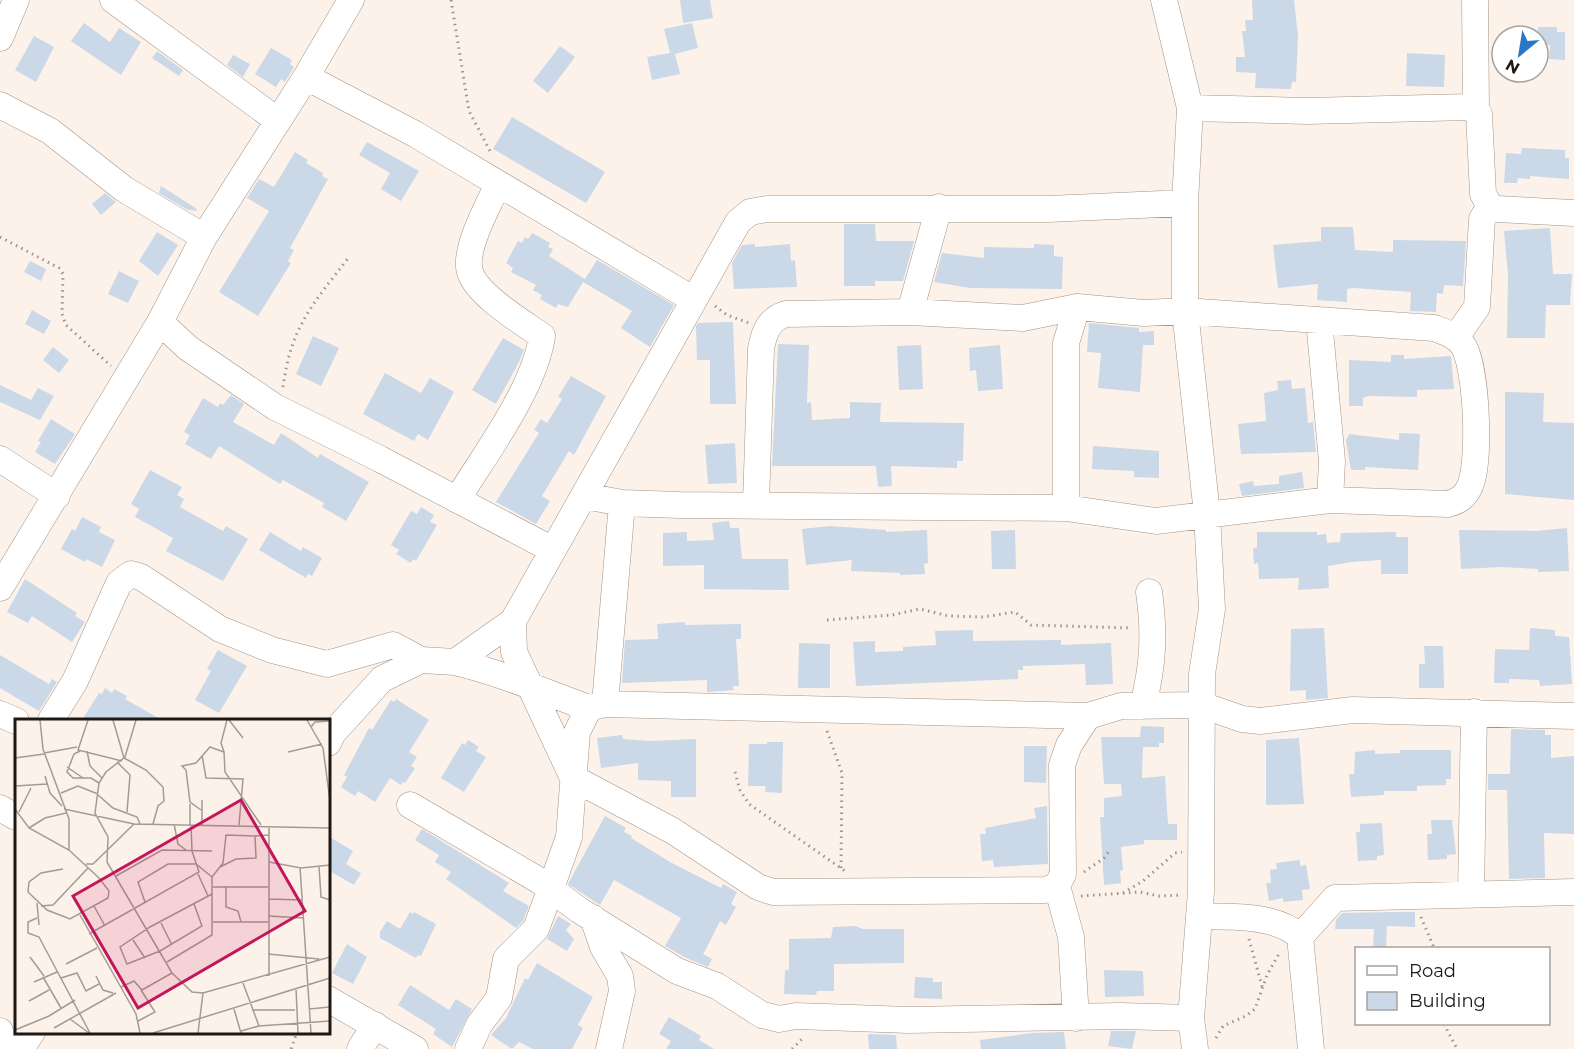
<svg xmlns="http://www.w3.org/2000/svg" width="1574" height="1049" viewBox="0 0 1574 1049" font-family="Montserrat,sans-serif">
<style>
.building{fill:#cad8e8}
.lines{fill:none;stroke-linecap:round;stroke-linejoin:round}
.minor-casing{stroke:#a39386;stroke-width:27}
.path{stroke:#9d948e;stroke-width:3;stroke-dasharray:1.5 4.5;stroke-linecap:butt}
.minor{stroke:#fff;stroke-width:26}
.inset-road{fill:none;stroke:#a49b95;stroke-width:1.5}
.view{fill:#c2185b;fill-opacity:0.15;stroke:#c2185b;stroke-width:3}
.inset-edge{fill:none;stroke:#1f1915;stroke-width:3}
</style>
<rect width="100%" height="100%" fill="#fdf2ea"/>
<path class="building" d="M680,0H710L713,18L683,23Z
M1252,0H1294L1298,36L1296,82H1292L1291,89L1255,88L1256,73L1236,72V57H1245L1242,31H1246L1245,20H1253Z
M84,23L110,42L119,28L141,42L121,75L71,41Z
M692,23L698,48L675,54L680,74L652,80L647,57L670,53L664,29Z
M1538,27H1557V32H1565V60L1549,59L1550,45H1538Z
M34,36L54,47L36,82L15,70Z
M560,46L575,57L548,93L533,81Z
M271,48L292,60L290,64L294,67L285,82L281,79L276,87L255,74Z
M157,51L183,70L179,76L152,58Z
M1407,53L1445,55L1444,87L1406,86Z
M233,55L250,64L243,77L227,65Z
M512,117L605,172L586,203L493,149Z
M367,142L419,171L401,201L381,189L390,173L359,155Z
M1522,148L1565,150V158H1569V179L1530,176V179L1518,178L1517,183H1504L1506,153L1521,154Z
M295,152L308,160L306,163L323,173L322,176L328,179L290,248L294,250L288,261L291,263L258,316L219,292L269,211L247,198L259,179L274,187Z
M161,186L197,209L196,211L186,209L159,193Z
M105,193L116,202L101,215L92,204Z
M844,224H875L876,241H914L903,281H875V286H844Z
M1321,227H1353L1355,250L1393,252V240L1466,241L1463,286L1444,285L1443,294L1437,293L1436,312L1410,311L1411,292L1353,288L1347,289V302L1317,300L1318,284L1278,288L1273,245L1321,241Z
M1550,228L1553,274H1572L1570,305H1546L1545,338H1507L1508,274L1504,231Z
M157,232L178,245L158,276L139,261Z
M532,233L550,243L548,247L553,249L549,256L585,279L597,260L674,305L650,347L621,328L632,311L583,282L568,307L558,304L556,308L540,299L542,295L533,290L536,285L511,272L513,268L506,263L518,241L522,243L525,237L528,239Z
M755,244V247L790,244L791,261L795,260L797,287L734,289L732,263L742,245Z
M1034,244L1054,245V256L1063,257L1062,289L970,288L934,282L942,253L984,258V247L1034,248Z
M30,261L46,269L41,281L24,272Z
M119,271L139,281L128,303L108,294Z
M32,310L51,321L44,334L25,324Z
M733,322L736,404H710V360H697L696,326L698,323Z
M1089,323L1139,328V332L1154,331V345H1143L1140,392L1098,388L1101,353L1087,352Z
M313,336L339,348L321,386L296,374Z
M503,338L524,350L518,364L496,404L472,390Z
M778,344L809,345L807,403L811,402L812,420L850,418V402L881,403L880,422L964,423L963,461H957V468L891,466L892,486L878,487L876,466H772Z
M921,345L923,389L899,390L897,346Z
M1000,345L1003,389L978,391L976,370L970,371L969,348Z
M53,347L69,360L59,373L43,360Z
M1391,355H1404V359L1451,356L1454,389L1417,390V397L1368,396L1363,398V406H1349V360L1391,362Z
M385,373L421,393L430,378L454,392L428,440L418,434L414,441L363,414Z
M571,376L606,396L574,455L569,451L542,496L550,501L536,524L496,502L539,433L534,430L541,419L547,423L562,399L558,397Z
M1291,380L1292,389L1305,388L1308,423L1313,422L1316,452L1241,454L1238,424L1266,421L1264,393L1278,390L1277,381Z
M0,385L31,400L38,388L54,396L40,420L0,402Z
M1505,392L1544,393L1543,422L1574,423V500L1505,494Z
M231,395L244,404L233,422L274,445L281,433L318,458L320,454L369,482L346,521L322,507L324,503L283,480L280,484L219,446L211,459L185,444L190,435L184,432L203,398L218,407L220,403L223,405Z
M51,419L75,434L55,464L35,452L41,442L38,441Z
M1399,433L1420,434L1418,470L1365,467V470H1351L1346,441L1349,434L1399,440Z
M735,443L737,483L708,484L705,445Z
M1093,446L1159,451V478L1134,477V471L1092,469Z
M150,470L182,487L177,495L184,499L180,507L223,531L226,526L248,539L223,581L166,551L173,538L135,517L139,509L131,504Z
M1302,472L1304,488L1242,496L1239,484L1253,481L1254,486L1279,484V476Z
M421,507L434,515L430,522L437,525L416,561L413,559L411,563L396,554L399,550L391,545L411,511L417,514Z
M82,517L101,527L99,532L115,540L102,567L86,559L85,562L61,549L72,529L75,531Z
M729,521L730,528H739L742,559H788L789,590L704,589V565L663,566V533L687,532V541L714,540L712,523Z
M830,526L886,530V532L927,530L928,563L924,564L925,574L900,575V573L851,571L852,560L806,565L802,529Z
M1567,528L1569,571L1538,572V569L1501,567L1461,569L1459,530L1536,531Z
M1015,530L1016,569H992L991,531Z
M270,532L301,551L303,547L322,558L312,576L308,574L306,578L259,550Z
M1257,532H1317V535L1326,534L1327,543L1340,542L1341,533L1396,532V537H1408V574H1381V560L1351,562L1328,566L1329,588L1298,590L1299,578L1259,579L1258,563L1254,564L1253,548H1257Z
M25,579L77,613L75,616L85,622L72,642L32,616L28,623L7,612Z
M685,622V625L741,624V639H736L739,686H733L734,690L707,692V680L622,683L625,640L658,639L657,624Z
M1324,628L1328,698L1306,700V690L1290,691L1291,629Z
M1530,628L1555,630V636L1569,637L1572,684L1540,686L1539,680L1509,679V683H1494L1495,649L1529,650Z
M973,630V641L1061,640V645L1111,643L1113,684L1086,685L1085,664L1023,666V670H1018V679L856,686L853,642L875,641V652L903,651V647L936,645L935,631Z
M799,643L830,644V688H798Z
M1424,646H1443L1444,688H1419V664H1425Z
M218,650L247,666L219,713L195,700L211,671L207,669Z
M0,655L49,684L52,679L57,682L39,711L0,688Z
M105,688L112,693L114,689L127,696L125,699L162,720H82L99,693L102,694Z
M396,699L429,720L409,752L417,757L411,766L415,768L405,783L403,782L401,785L390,778L375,802L358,791L355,796L341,787L347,777L344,775L369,728L372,730L391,700L394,702Z
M1141,726L1164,727V743H1159V747H1143L1142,778L1165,776L1168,824H1177V840H1144V844L1121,847L1123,870L1120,871L1121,883L1104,885L1100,817H1104V798L1122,796L1121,784H1104L1101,737H1140Z
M1511,729L1545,730V735H1551V758L1574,756V834L1544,833L1545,878L1509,879L1507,790H1488V774H1510Z
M622,735L623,739L651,741L696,739V797H671V781L638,780V763L601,768L597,738Z
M1299,738L1304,804L1266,805V740Z
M468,740L479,747L476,751L486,757L464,792L441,778L462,743L465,745Z
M767,742H783L782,793L765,792L766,786H748L749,744H767Z
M1024,746H1047L1046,783L1024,782Z
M1375,750V754L1400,753V750H1451V779H1446V785L1417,786V791H1384V795L1351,797L1349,774H1354L1355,752Z
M1047,806L1048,864L994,867L993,860L982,861L980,834H986L985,828L1036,818L1034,808Z
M605,816L626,828L624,832L632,836L631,838L670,862L721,888L723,884L737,892L731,904L736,907L726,925L720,921L705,951L703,954L712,959L708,967L684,957L665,946L681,918L614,880L600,905L568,884Z
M1431,820H1452L1456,854L1447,855V859L1428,860L1427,834H1432Z
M1382,823L1384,855L1377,856V860L1358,861L1356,832H1360V824Z
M422,829L509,883L503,891L529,906L523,921L516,928L446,879L451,872L435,862L439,855L415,840Z
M328,836L353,851L346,864L361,873L354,885L328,870Z
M1300,860V866L1306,865L1310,889L1302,890L1303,900L1283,902V898L1269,901L1266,883H1271L1270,870L1277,869L1276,863Z
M410,912L413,914L414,912L436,924L421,956L418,955L416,958L380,938V932L387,921L400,929Z
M1394,912H1415V927L1387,926L1386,948H1373L1374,929H1335L1336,920L1342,913Z
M558,916L571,924L566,930L574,939L567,951L547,939Z
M855,926L863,929H904V963L834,964V991H817L816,995L784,994L785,970H789V939L831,938L833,927Z
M347,944L367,957L353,984L332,973Z
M537,963L593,997L578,1025L583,1028L572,1049H533L519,1042L512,1049L491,1035L506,1018L525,978L528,980Z
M1104,970L1143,971L1144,996L1105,997Z
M915,977L933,978V982H942V999L914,998Z
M410,985L449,1010L456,999L472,1009L452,1047L433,1034L436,1029L398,1005Z
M669,1017L701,1036L699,1040L714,1049H666L671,1041L659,1034Z
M1111,1031H1136L1132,1049L1108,1046Z
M1064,1032L1066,1049H981L980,1040L1033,1033Z
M868,1034L896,1035L897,1049H869Z"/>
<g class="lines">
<g class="minor-casing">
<path id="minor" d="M113,0L277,120
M1164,0L1190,108L1185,203V311L1207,514L1212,609L1202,674L1201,892L1191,1018L1195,1049
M1475,0L1476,110
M0,38L16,0
M306,77L415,134L694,300
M0,105L50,131L124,189L204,237
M1190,108L1307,111L1469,107L1479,114L1483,194L1490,206L1497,209L1574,213
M910,312L939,207
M1319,320L1332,461L1330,500
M160,322L188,348L275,407L380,459L551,549
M1456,337L1477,307L1482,219L1490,206
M0,459L57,496
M585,496L622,503L679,505L1066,508L1156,521L1330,500L1448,504C1458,501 1464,498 1469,488C1481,465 1477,371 1464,347C1458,336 1445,332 1434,328L1185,311L1144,313L1077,307L1023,318L910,312L786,314C769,319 764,332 761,349L756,504
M457,500C485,454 535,388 542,336C522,322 477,295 470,272C463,250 489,204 498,184
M1066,508V343L1077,307
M0,588L160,322L204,237L306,77L351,0
M513,621L514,652L573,778L673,831L758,887L773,892L1045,890L1057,886L1063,874L1062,765L1069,745L1088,716
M455,662C502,673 544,692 589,708
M605,704L622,503
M1143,706C1153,665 1155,634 1149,592
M0,714L16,721
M51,720L75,681L119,583L131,574L141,577L220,629L272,650L327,664L393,645L421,660
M328,743L333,733L382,679L421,660L455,662L513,621L738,222L750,212L767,209H1048L1185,203
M410,805L540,881L579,910L677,971L717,986L762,1015L779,1019L796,1016L909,1020L1120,1016L1191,1018
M0,808L16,817
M1057,886L1071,937L1076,1018
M1471,895L1474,712
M1199,916C1230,917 1277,914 1300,937
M593,918L603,947L620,976L622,991L609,1049
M328,999L415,1049
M0,1031L3,1049
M21,1049L32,1032
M360,1049L375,1025
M468,1049L479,1025L499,998L506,959L536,929L551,888L569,837L577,732L589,708L605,704L1088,716L1121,706L1202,705L1242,719L1260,721L1353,710L1574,716
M1311,1049L1300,937L1335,898L1574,892"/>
</g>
<path class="path" d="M451,0L469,111L491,153
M0,237L59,268L63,274L62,314L66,325L111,366
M715,306L727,315L749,323
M283,387C291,326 313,304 349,257
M827,620L892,615L920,609L949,616L983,617L1015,612L1031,625L1132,628
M827,731L842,773L841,868
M735,772L740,790L749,804L845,871
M1084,872L1104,858L1110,850
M1123,893L1143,881L1175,853L1182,852
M1081,896L1140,892L1159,896L1181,895
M1421,917L1434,948
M1249,939L1263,990
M1444,1024L1457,1049
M1216,1038L1223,1026L1246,1016L1255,1009L1267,975L1280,952
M291,1049L297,1032
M792,1049L804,1037"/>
<use href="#minor" class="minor"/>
</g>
<g transform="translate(15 719)">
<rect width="315" height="315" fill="#fdf2ea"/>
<path class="inset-road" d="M25,1L28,30L54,100V131M73,1L63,31L107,42M98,1L109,39L131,51L148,68L149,82L143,87L138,105M121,1L110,38L91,53L84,64L80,94L93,118L92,143L157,254L177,273L188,274L315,238M214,1L228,19M292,1L308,29L315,82M296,8L300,3L315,2M65,32L59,35L52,53L58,59H76L84,64M72,32L75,47L87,59M209,33L206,24L212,1M273,33L307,25M29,34L62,28M187,36L191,59L228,60L224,106M0,39L29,35M102,43L115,56L112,93M52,48L68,59M30,57L35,74L47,87M0,67L32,65M46,74L63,67L83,75M83,76L98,89L122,98L125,105M187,81V106M0,90L14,109L54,131L84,159L94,172L93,179L55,200L32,191L13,173L14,163L26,154L48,150M49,90L119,105L315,109M186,91L175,83L171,51L167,47L181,44L195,28L209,33L210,53L246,106M4,93L16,69M159,105L163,125L171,131M175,106V85M14,109L30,99L51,94M254,143L286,149L315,146M71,145H78L119,105M304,147L306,178L315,181M205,148L221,140L241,139L240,117L254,116M285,148L296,314M183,155L193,177M101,157L147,131L197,132M211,167V188L223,192L226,203M198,168H253M254,180L287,181M130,183L123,163L153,145H181L197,158M22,184L24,206M179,185L187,207L145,232L112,245L105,228L135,208L197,175M26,187L38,186L73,149M79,187L90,207M65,196L121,295L125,314M253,197L289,199M22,199L13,203V214L24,218L75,314M198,203H253M146,204L157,226M74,215L184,153L177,132L176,106M118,221L130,239M253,235L304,240M15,238L29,257M152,243L197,216V158L208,144L211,116L240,117M51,245L82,229M81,257L88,271L98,274M254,257V107M28,258L46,289M46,259L62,254L71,272L84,265M19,263L42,253M228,264L244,307L315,302M106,268L119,262L127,271L157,254M281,269L283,314M14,282L34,271M219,290L226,314M294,290L315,288M237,291H280M55,300L74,314M123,302L140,293L126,271M39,309L101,274M0,311L34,297L60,281M226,312L244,307M138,314L315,259M183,314L188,274"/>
<path class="view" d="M226,81L290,192L123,289L58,177Z"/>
<rect width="315" height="315" class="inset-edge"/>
</g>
<rect x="1355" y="947" width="195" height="78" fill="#ffffff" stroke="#a5a3a1" stroke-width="1.5"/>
<rect x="1367" y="966" width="30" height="9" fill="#ffffff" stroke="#a5a3a1" stroke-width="1.5"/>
<text x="1409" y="977" font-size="18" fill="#1f1915">Road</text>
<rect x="1367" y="992" width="30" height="18" fill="#cad8e8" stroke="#a5a3a1" stroke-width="1.5"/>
<text x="1409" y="1007" font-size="18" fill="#1f1915">Building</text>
<g transform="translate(1520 54) rotate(210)"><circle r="28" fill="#ffffff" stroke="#a5a3a1" stroke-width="1.5"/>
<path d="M0-4.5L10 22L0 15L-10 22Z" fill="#2a77c7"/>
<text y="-9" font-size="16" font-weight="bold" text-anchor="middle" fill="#1f1915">N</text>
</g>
</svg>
